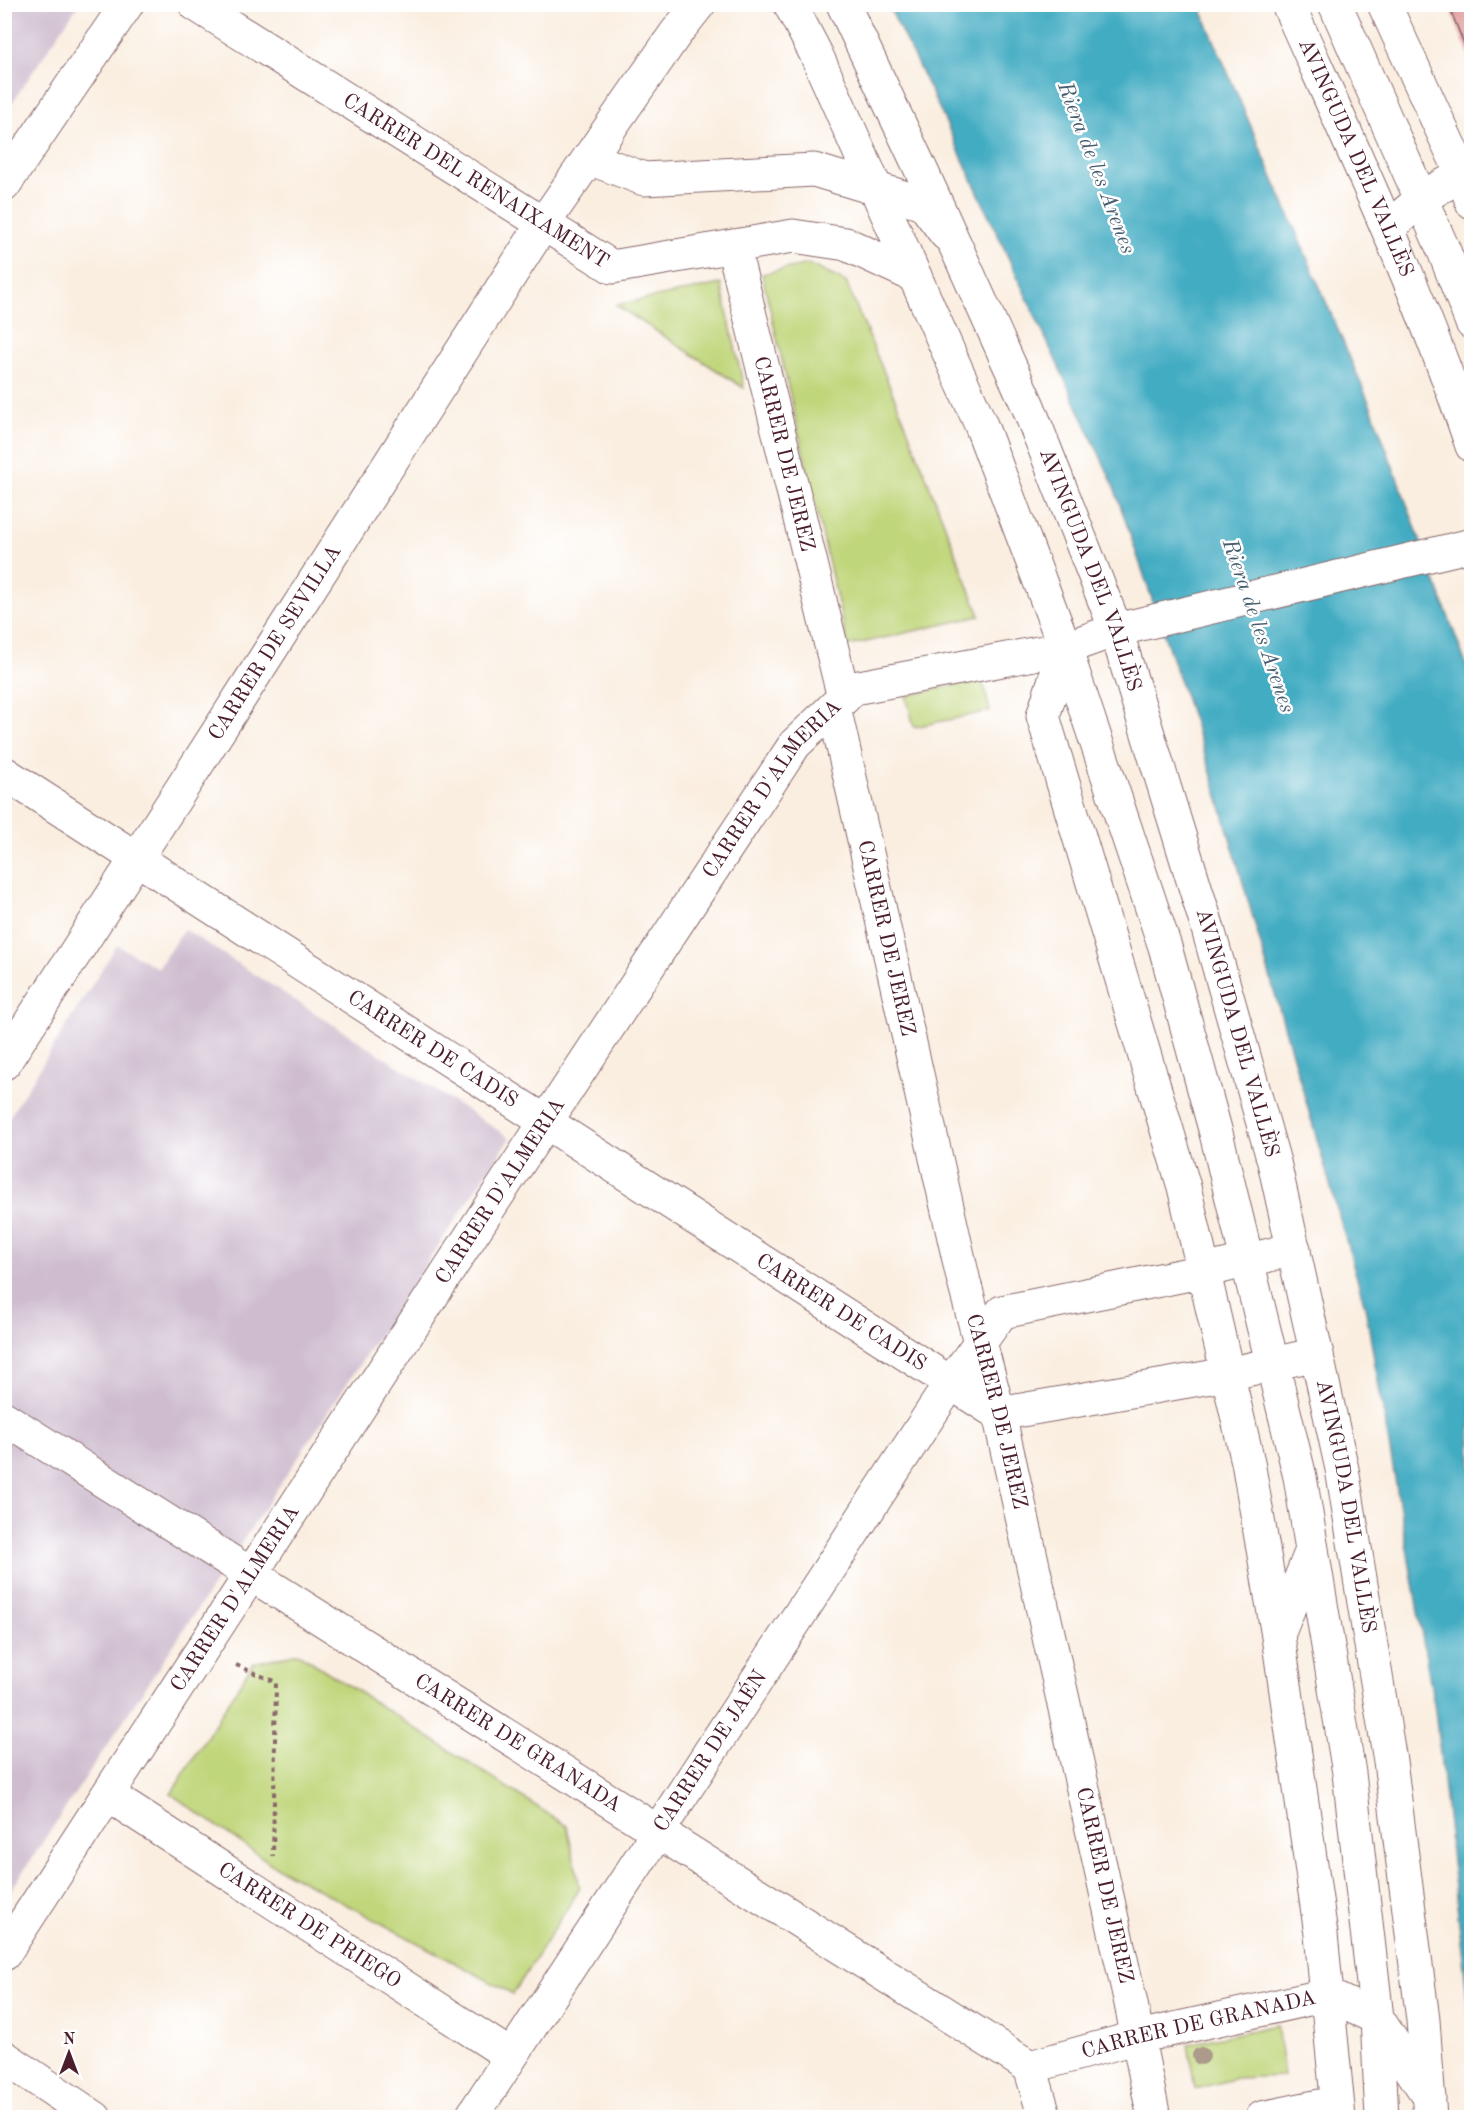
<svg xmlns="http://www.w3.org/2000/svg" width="1476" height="2122" font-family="'Old Standard TT',serif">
  <rect width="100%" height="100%" fill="#fff"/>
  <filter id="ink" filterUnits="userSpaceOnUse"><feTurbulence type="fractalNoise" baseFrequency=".0167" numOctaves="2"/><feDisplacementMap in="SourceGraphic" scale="12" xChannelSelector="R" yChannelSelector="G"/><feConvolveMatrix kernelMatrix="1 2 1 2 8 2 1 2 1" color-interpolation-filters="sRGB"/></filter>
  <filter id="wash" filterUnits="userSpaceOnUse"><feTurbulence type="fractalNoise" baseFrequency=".008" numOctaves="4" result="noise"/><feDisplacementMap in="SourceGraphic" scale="24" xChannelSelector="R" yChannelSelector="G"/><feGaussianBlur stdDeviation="1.35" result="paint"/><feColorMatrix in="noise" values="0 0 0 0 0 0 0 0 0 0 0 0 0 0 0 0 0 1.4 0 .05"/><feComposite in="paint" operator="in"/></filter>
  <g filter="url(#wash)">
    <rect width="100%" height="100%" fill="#faeee0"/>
    <g fill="#cfbdcf">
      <polygon points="5,4 78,5 5,113 4,5"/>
      <polygon points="184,929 510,1138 5,1899 5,1124 117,945 158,968"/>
    </g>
    <g fill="#c0d67a" stroke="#857a52" stroke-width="1.5">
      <polygon points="808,264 846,282 906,425 980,616 848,646 762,274"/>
      <polygon points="721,284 744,388 616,305"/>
      <polygon points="982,679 990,711 914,727 906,696"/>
      <polygon points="298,1653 567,1826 580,1888 513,1994 273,1865 171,1794 253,1663"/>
      <polygon points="1277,2025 1284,2076 1237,2078 1195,2089 1188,2044"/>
    </g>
    <polygon fill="#43acc2" stroke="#466676" stroke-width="1.5" points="888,5 1199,5 1371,407 1471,678 1471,2029 1435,1710 1365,1306 1213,779 1113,484 940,110"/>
    <g id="blocks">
      <polygon fill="#db928f" points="1448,4 1472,4 1472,61 1471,61"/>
    </g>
  </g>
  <g filter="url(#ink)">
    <use href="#blocks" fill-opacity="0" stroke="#88676a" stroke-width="1.5"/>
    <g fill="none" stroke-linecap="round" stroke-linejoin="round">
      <defs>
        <g id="minor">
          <path id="s1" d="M 195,4 L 612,267 L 793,236 L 846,244 L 915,276"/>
          <polyline points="1384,4 1463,176 1472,202"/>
          <polyline points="589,158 644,179 814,170 923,203 946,234"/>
          <polyline points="4,185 127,4"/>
          <path d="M 1389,228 C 1413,205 1439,182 1472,174"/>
          <path id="s2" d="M 733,246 L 844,698"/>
          <polyline points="1065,648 1043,716 1184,1187 1248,1462 1278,1636 1321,1934 1339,2118"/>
          <path id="s3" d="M 834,707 L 964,1282 L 999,1414 L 1130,1999 L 1154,2118"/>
          <path id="s4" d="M 4,773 L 999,1414 L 1228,1374 L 1317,1354"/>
          <path id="s5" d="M 4,1063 L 191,774 L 543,224 L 676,33 L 699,4"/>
          <path id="s6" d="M 4,1418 L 1030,2067 L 1138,2037 L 1327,1995 L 1377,2018 L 1429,2097"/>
          <polyline points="1278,1635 1312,1550"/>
          <path id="s7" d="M 108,1795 L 511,2056"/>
          <path id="s8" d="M 4,1954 L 491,1205 L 795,744 L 854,688 L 1065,648 L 1116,630 L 1472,545"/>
          <polyline points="4,2057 95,2118"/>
          <polyline points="1030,2067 1045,2118"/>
          <path id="s9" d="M 471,2118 L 950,1384 L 1002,1312 L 1204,1271 L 1294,1249"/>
          <polyline points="1262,2118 1320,2106 1329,2118"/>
        </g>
        <g id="secondary">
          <polyline points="790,4 816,54 981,425 1065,648 1165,947 1216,1133 1300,1477 1349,1773 1377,2018 1382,2118"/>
          <path id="s10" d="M 843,4 L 923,174 L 1028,406 L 1116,630 L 1208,929 L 1274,1162 L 1342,1469 L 1390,1761 L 1423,2020 L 1430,2118"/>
          <path id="s11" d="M 1288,4 C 1353,150 1421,295 1472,446"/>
          <polyline points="1335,4 1444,251 1472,323"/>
        </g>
      </defs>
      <use href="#minor" stroke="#88676a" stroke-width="35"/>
      <use href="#secondary" stroke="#88676a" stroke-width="35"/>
      <polyline stroke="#88676a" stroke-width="4" stroke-dasharray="4.5 4.5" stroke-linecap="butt" points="236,1665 276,1682 273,1856"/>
      <use href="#minor" stroke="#fff" stroke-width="33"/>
      <use href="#secondary" stroke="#fff" stroke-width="33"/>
    </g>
    <circle fill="#ac9a8a" cx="1201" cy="2056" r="9"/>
  </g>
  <g text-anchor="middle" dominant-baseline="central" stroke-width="5" stroke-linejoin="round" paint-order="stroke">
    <g font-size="21" fill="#4a1f2b" stroke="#fff">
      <text stroke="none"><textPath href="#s11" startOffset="168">AVINGUDA DEL VALLÈS</textPath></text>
      <text stroke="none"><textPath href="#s1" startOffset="332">CARRER DEL RENAIXAMENT</textPath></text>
      <text stroke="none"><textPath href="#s2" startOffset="214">CARRER DE JEREZ</textPath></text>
      <text stroke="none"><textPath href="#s10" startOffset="618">AVINGUDA DEL VALLÈS</textPath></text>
      <text stroke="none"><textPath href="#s5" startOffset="500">CARRER DE SEVILLA</textPath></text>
      <text stroke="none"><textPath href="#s8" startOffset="1396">CARRER D'ALMERIA</textPath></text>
      <text stroke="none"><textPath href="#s3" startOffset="237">CARRER DE JEREZ</textPath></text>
      <text stroke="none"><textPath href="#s10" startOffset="1104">AVINGUDA DEL VALLÈS</textPath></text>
      <text stroke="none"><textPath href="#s4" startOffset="510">CARRER DE CADIS</textPath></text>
      <text stroke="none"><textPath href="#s8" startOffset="910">CARRER D'ALMERIA</textPath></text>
      <text stroke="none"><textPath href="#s4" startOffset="996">CARRER DE CADIS</textPath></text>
      <text stroke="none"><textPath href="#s3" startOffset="723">CARRER DE JEREZ</textPath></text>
      <text stroke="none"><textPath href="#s10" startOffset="1590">AVINGUDA DEL VALLÈS</textPath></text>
      <text stroke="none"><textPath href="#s8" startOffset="424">CARRER D'ALMERIA</textPath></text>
      <text stroke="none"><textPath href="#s6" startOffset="608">CARRER DE GRANADA</textPath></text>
      <text stroke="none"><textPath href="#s9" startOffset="438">CARRER DE JAÉN</textPath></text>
      <text stroke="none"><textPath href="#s3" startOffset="1209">CARRER DE JEREZ</textPath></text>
      <text stroke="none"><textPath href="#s7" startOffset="240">CARRER DE PRIEGO</textPath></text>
      <text stroke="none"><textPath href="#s6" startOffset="1388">CARRER DE GRANADA</textPath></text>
    </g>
    <g font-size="22" font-style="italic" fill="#475e6f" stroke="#fff">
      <text transform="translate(1096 168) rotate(69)">Riera de les Arenes</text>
      <text transform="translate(1258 626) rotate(71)">Riera de les Arenes</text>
    </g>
  </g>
  <rect width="1476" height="2122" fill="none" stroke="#fff" stroke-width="24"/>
  <g transform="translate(69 2053)" stroke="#ffffff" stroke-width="4.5" paint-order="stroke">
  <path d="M0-4.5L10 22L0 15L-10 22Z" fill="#4a1f2b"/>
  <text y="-9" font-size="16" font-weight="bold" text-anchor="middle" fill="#4a1f2b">N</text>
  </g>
</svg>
